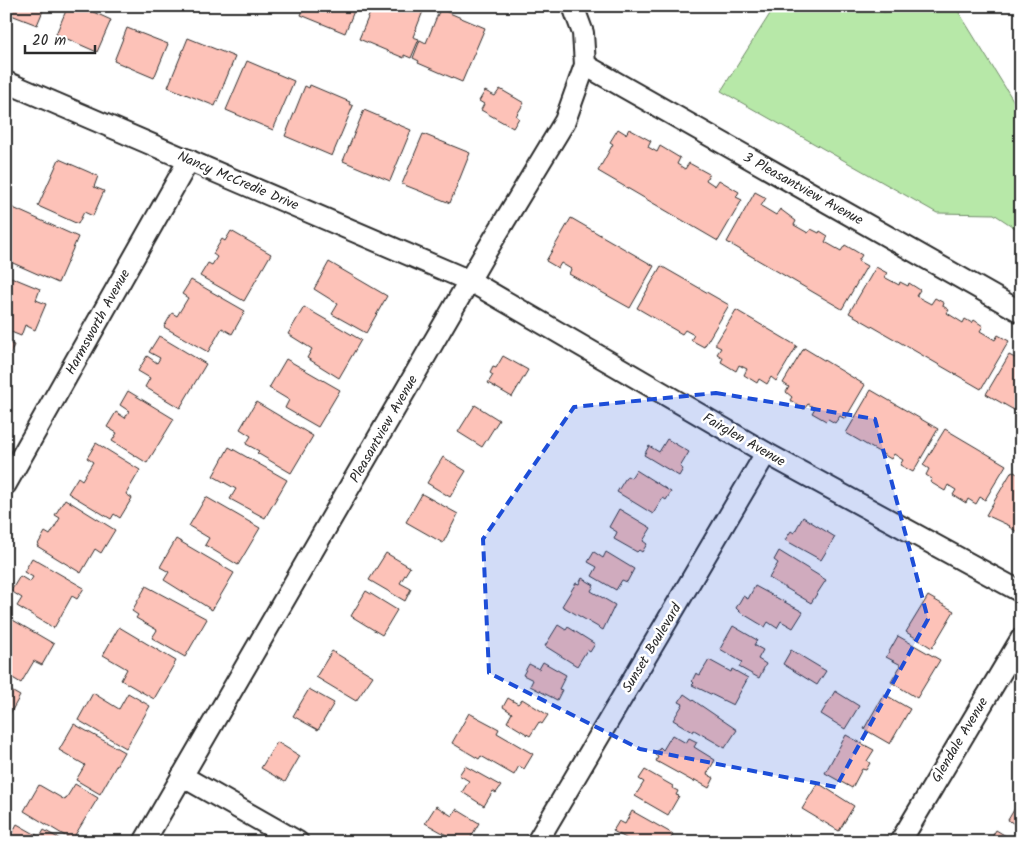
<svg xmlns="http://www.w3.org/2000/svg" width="1027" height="848" font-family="Kalam,sans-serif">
  <rect width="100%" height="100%" fill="#fff"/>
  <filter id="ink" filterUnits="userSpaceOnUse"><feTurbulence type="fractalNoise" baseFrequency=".02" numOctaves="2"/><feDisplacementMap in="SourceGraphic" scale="10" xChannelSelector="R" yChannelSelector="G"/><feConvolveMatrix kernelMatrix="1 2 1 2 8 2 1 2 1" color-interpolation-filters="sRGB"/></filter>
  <g filter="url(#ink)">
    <polygon fill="#b7e8a8" stroke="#718a6a" points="775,6 792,6 799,9 803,6 877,6 883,12 955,6 1021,113 1021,232 994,214 937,213 721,91"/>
    <g fill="#fdc2b8" stroke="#2b2b2b">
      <polygon points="6,6 45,6 37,25 6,13"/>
      <polygon points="68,6 80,6 111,20 97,52 56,34"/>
      <polygon points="305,6 356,6 345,33 301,15"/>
      <polygon points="373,6 425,6 413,37 419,39 411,58 404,55 404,58 359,39"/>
      <polygon points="440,9 485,28 462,82 418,63 419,61 413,58 420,40 426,43"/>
      <polygon points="127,28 168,44 154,78 114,61"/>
      <polygon points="188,38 235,57 215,106 168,87"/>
      <polygon points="247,61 294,81 273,130 226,110"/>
      <polygon points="310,85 350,102 349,104 353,106 332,156 285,136 305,86 309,88"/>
      <polygon points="500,89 524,103 516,116 519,118 513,128 481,110 484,104 479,101 485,91 495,96"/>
      <polygon points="364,110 411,130 390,181 343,161"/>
      <polygon points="618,129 626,134 629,129 651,141 648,147 657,152 660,146 680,158 677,164 685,169 689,163 709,174 706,180 715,186 719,180 739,192 736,197 742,200 718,241 598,171 613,144 610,142"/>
      <polygon points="423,134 470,153 450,203 402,184"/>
      <polygon points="59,159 98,176 94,187 104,191 93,216 84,212 78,224 38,206"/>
      <polygon points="755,192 766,198 761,206 776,215 780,209 796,221 794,225 808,233 811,229 819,233 820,231 828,236 825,242 841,251 845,245 862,255 858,261 867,266 842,309 727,242"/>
      <polygon points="11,207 78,237 58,283 6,260 6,217"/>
      <polygon points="571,218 654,266 630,308 569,274 571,269 561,263 558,268 546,261"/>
      <polygon points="231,231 271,254 244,301 200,276 208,263 212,265 217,257 213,254 222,239 225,241"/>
      <polygon points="329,262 387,296 366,333 332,314 338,304 314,289"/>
      <polygon points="661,266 729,305 704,347 691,340 694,335 685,330 682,334 637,308"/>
      <polygon points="876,267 887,273 884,277 899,285 900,282 908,286 909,283 920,290 916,296 931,304 935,298 944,303 943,306 949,310 947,313 963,323 965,319 972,323 974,320 983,326 980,331 995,340 998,335 1009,341 981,389 849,313"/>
      <polygon points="6,275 40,289 36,300 46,304 35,330 25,325 21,336 6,330"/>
      <polygon points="191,280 245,311 232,334 222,328 208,352 164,327 172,313 177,316 188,298 182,294"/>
      <polygon points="304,307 361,340 339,378 307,358 312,349 288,334"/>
      <polygon points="736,310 797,346 776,381 771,377 767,384 759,379 757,383 744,375 747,369 739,365 736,371 721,362 723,358 717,354 721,348 715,345"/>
      <polygon points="159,336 206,364 180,408 145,387 150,378 138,371 147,356 157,363 160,358 149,352"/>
      <polygon points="6,342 14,345 6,363"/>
      <polygon points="804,348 865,385 845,419 840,416 835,423 828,419 826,421 812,413 815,408 808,404 804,409 790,400 792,397 786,392 789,387 783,383"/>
      <polygon points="1018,353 1021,355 1021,414 986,394 1009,355 1015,358"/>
      <polygon points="503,356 528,370 512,397 488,383 493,375 490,373 493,367 496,368"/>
      <polygon points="286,359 340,390 318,427 285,408 289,400 269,388"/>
      <polygon points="871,390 938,429 913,472 900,465 903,460 894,454 891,459 846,433"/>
      <polygon points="128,391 174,419 147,463 112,441 117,433 107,427 116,412 125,418 129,411 120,405"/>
      <polygon points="256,402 313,436 291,473 257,453 259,451 246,444 251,436 240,429"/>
      <polygon points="475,405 499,420 482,447 458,432"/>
      <polygon points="945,429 1006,465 985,500 980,497 976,504 968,499 966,503 953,495 956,490 948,485 945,491 930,482 932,479 926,475 929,469 923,465"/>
      <polygon points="667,439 689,452 680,467 683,469 679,476 644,455 649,446 659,452"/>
      <polygon points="96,443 140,470 126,494 132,498 120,518 114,514 111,519 68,493 78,477 82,480 93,462 87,458"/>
      <polygon points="229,447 287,480 265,518 230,499 236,489 213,476"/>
      <polygon points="443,457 466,471 450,497 427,483"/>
      <polygon points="636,470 671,492 666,500 663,498 653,514 617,492 627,476 631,478"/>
      <polygon points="1012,471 1021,476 1021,534 1009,527 1010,526 986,515"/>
      <polygon points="422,494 458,514 443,543 406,522"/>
      <polygon points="206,497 260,528 238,565 205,545 209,538 189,526"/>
      <polygon points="65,499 115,530 101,553 95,549 81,573 37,546 45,532 50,535 60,518 55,515"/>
      <polygon points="619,509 651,528 643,541 647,544 642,552 639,550 637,552 614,539 617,532 609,527"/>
      <polygon points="803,517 835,537 821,560 785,540 791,531 794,533"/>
      <polygon points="176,539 234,573 212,610 164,580 169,572 160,567"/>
      <polygon points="779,551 826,580 811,603 769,578 778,563 774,560"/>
      <polygon points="594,552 603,558 606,552 634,569 627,582 622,580 616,590 592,576 597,567 588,562"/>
      <polygon points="386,553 410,567 400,583 411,589 405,601 369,580"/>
      <polygon points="32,558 84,588 77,599 72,596 54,628 17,606 22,598 11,591 20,576 30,582 33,577 24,572"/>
      <polygon points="582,578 594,585 591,591 615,605 603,630 562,606 576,583 579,584"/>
      <polygon points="146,586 207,619 185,657 152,638 157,630 136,618 138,615 132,611"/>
      <polygon points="755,586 803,612 793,628 781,621 777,628 768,622 765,627 740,612 736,608 743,596 748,599"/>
      <polygon points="366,591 397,610 382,635 351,616"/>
      <polygon points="928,596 954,611 932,648 906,632"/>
      <polygon points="6,616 54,644 42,665 34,661 21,683 6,674"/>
      <polygon points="558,625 566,630 568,627 595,644 590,652 587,650 577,666 545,646"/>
      <polygon points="733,626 757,640 754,645 763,650 758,659 766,664 759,678 739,667 742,662 720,649"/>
      <polygon points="119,627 176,661 154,699 121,680 127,669 103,655"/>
      <polygon points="898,636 940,660 917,698 891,682 901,665 886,657"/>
      <polygon points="791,650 826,671 817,685 783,664"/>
      <polygon points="332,651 373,676 356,701 316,677"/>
      <polygon points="709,660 731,672 732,669 748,678 733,705 692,685 694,683 692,681 696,673 700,675"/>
      <polygon points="543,662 566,675 559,689 562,690 557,700 530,686 533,680 523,675 529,664 539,669"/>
      <polygon points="6,688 20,696 6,721"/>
      <polygon points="309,689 334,703 318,730 293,716"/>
      <polygon points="835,691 859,706 845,729 821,714"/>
      <polygon points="93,693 119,709 128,693 150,706 126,748 78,720"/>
      <polygon points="684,694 737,730 725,748 694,730 693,732 673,720 683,704 679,702"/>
      <polygon points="884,694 910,709 890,744 864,729"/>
      <polygon points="508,698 518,704 522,699 548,715 542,724 539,722 530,736 507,722 512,713 503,707"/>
      <polygon points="469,713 499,729 497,733 533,754 524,769 519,766 514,775 481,756 479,759 452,743"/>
      <polygon points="74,724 124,752 100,794 76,780 85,765 59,750"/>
      <polygon points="672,735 686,743 689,738 697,742 694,747 715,760 707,774 714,778 709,788 695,780 694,782 656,761 658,757 655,755 660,747 663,750"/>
      <polygon points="846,735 874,750 867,761 870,763 866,770 862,769 852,788 825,773"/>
      <polygon points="277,742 300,756 285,782 261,768"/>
      <polygon points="465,766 501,786 496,793 493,791 484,806 462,792 469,781 459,775"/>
      <polygon points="645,770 673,786 672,788 678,791 676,795 679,796 668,815 635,796 644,782 639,779"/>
      <polygon points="818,783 854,806 839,831 802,809"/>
      <polygon points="75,784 98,798 72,840 24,811 39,785 65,800"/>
      <polygon points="1021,798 1021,828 1008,820"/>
      <polygon points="436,806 452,816 456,809 479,823 471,837 475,839 473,842 459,842 425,823"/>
      <polygon points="632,811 673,834 669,842 633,842 613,831 619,821 625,824"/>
      <polygon points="17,824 40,837 44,830 65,842 7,842"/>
      <polygon points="996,830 1016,842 989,842"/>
    </g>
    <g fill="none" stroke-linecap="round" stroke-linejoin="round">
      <defs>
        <g id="minor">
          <polyline points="585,65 1021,312"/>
          <polyline points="6,82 470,281 766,453 1021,592"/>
          <polyline points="6,484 189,160"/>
          <polyline points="182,776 298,842"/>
          <polyline points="144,842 484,255 565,121 585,65 583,33 573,6"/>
          <polyline points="537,842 766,453"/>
          <polyline points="900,842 1021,639"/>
        </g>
      </defs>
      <use href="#minor" stroke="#2b2b2b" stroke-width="24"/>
      <use href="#minor" stroke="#fff" stroke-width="20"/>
    </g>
  </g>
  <path fill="#1d4ed8" fill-opacity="0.2" stroke="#1d4ed8" stroke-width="4" stroke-dasharray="10 6" stroke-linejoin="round" d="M 716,393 L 875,419 L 928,619 L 836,787 L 640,749 L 489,673 L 483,539 L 574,407 Z"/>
  <g text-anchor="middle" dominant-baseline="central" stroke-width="5" stroke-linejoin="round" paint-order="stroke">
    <g font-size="14" fill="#2b2b2b" stroke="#fff">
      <text transform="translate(238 181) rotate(23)">Nancy McCredie Drive</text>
      <text transform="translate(803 189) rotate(29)">3 Pleasantview Avenue</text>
      <text transform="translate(98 322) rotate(-61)">Harmsworth Avenue</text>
      <text transform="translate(384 429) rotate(-60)">Pleasantview Avenue</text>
      <text transform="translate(744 440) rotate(30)">Fairglen Avenue</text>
      <text transform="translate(652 648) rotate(-59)">Sunset Boulevard</text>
      <text transform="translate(960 740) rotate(-59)">Glendale Avenue</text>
    </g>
  </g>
  <rect width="1027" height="848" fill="none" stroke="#fff" stroke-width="25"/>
  <rect x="12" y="12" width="1002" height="823" fill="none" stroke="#2b2b2b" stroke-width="2" filter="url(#ink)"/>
  <path d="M25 45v8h70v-8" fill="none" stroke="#2b2b2b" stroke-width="2.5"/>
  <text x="32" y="45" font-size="15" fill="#2b2b2b" stroke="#ffffff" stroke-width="4" paint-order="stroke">20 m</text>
</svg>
